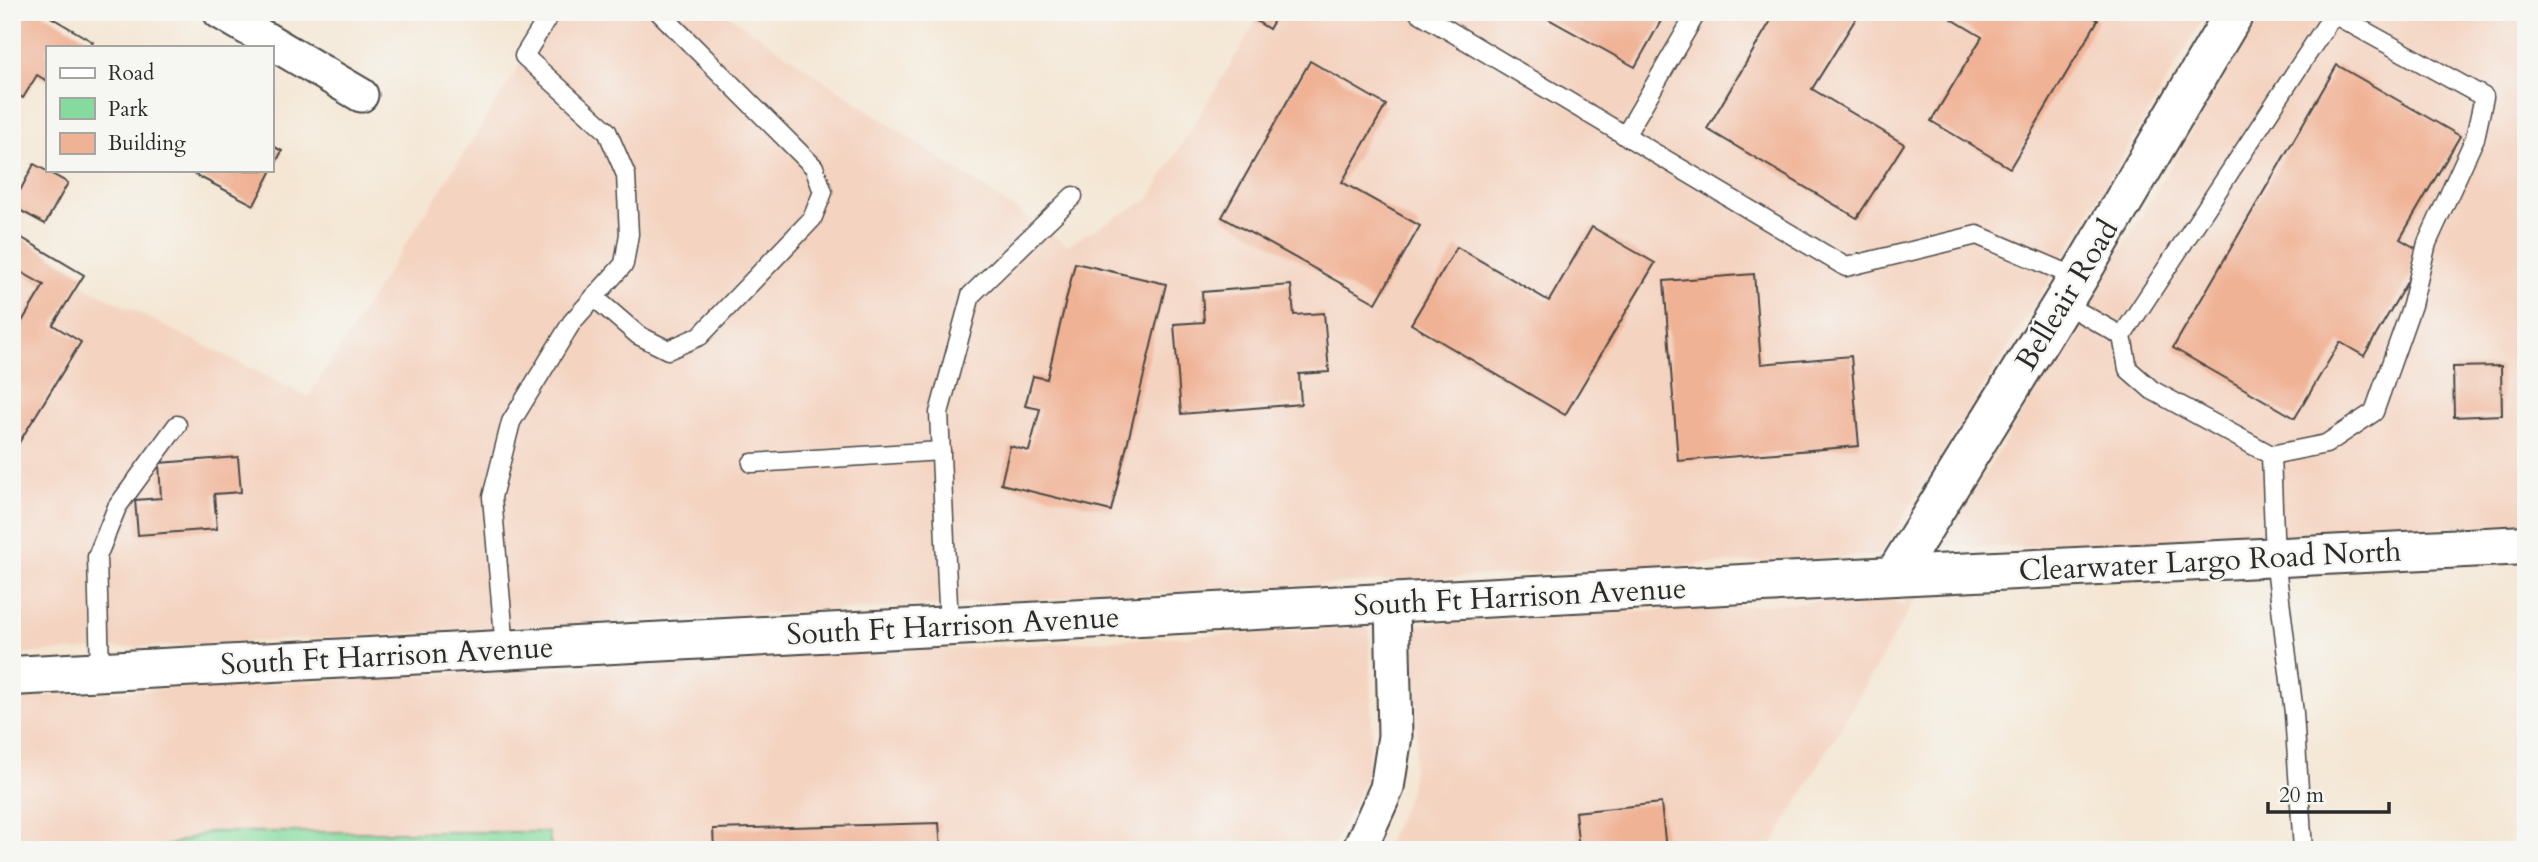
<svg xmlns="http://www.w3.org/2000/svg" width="2538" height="862" font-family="Cardo,serif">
  <rect width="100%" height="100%" fill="#f6f6f2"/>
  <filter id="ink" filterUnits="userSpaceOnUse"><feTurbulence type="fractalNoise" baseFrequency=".0143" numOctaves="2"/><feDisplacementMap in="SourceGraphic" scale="14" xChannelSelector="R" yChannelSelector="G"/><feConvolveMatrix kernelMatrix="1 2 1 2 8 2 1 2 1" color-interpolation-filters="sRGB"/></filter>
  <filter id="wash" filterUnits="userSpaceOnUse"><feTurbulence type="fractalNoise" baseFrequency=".00686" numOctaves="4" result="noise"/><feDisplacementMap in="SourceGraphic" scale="28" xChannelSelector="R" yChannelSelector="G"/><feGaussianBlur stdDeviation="1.57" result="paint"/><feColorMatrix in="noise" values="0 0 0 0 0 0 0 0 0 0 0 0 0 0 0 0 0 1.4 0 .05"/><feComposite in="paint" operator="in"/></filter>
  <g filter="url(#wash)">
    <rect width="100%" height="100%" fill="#f4e6d3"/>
    <g fill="#f4d3c0">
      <polygon points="554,12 724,12 1067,245 1149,199 1262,12 2207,12 2058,266 1880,555 12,654 12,250 308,397"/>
      <polygon points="2262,12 2526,12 2526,523 2069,547 1947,546 1943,552 1936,553 2098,290"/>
      <polygon points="1909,597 1917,597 1769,850 1384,850 1410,792 1417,738 1415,624 1891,598 1903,606"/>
      <polygon points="1369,627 1372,733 1365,780 1331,850 552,850 547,832 209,832 154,850 12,850 12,697"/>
    </g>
    <polygon fill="#85db9e" stroke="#588364" stroke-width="2" points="209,832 548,832 552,850 154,850"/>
    <g id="blocks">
      <g fill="#f0b295">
        <polygon points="12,12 42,12 93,42 90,47 47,47 47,81 37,75 23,98 12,92"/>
        <polygon points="1242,12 1279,12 1269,29"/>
        <polygon points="1536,12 1666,12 1635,67"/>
        <polygon points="1776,12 1860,12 1812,89 1904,144 1857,218 1707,129"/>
        <polygon points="1940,12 2086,12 2098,20 2010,168 1931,121 1982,37"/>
        <polygon points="1310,61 1386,105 1342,182 1420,226 1376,303 1222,217"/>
        <polygon points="2337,65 2460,136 2400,239 2424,253 2364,356 2340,342 2295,418 2173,348"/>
        <polygon points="271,145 282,151 254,205 186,170 271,170"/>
        <polygon points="34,164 68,183 45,224 12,206"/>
        <polygon points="1592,227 1655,263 1565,415 1411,324 1457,247 1549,301"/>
        <polygon points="12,232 84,275 53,325 81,342 12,454 12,338 44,285 12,267"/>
        <polygon points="1075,263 1166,284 1111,511 1001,484 1010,446 1029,451 1040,409 1025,406 1033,376 1047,379"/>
        <polygon points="1754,274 1761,364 1851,356 1859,446 1678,461 1664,281"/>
        <polygon points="1291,285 1294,315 1324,313 1329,372 1299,374 1301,404 1181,414 1174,324 1204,322 1202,292"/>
        <polygon points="2501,366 2502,415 2454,417 2453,367"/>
        <polygon points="238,457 241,492 214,494 217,529 138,535 135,500 161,498 159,463"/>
        <polygon points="1661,803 1666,850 1579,850 1575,812"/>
        <polygon points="939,823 941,850 714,850 713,829"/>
      </g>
    </g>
  </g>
  <g filter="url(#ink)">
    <use href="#blocks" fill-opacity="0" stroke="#494744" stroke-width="2"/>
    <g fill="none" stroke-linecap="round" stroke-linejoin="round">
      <defs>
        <g id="lane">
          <polyline points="1418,12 1846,267 1977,235 2078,278"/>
          <polyline points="1625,136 1697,12"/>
          <polyline points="594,297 638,335 668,350 700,336 812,219 823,192 814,167 659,12"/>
          <polyline points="2063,303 2122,336"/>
          <polyline points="2271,455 2326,444 2374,412 2412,305 2427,243 2475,138 2484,97 2330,12"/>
          <polyline points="752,463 941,451"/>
          <polyline points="949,626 939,413 971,295 1073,196"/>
          <polyline points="505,649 492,497 511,422 572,322 624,264 629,234 626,175 607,131 524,56 551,12"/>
          <polyline points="100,671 97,557 117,507 177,425"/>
          <polyline points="2303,850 2294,713 2275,559 2271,455 2152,390 2128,369 2122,336 2333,15"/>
        </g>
        <g id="street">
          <polyline points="220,12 361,95"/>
          <polyline points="1359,850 1387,788 1395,736 1392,604"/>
        </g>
        <g id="secondary">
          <polyline points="1894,576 2078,278 2235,12"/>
          <polyline points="12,676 1894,576 2526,545"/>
        </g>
      </defs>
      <use href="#lane" stroke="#494744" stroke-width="21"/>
      <use href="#street" stroke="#494744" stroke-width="37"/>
      <use href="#secondary" stroke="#494744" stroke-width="42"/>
      <use href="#lane" stroke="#fff" stroke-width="18"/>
      <use href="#street" stroke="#fff" stroke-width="33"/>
      <use href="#secondary" stroke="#fff" stroke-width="38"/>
    </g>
  </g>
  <g text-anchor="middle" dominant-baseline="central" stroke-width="5" stroke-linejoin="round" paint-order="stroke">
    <g font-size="30" fill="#2b2b2b" stroke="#f6f6f2">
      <text transform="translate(2067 295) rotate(-59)">Belleair Road</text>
      <text transform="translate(2210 561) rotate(-3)">Clearwater Largo Road North</text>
      <text transform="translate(1520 597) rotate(-3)">South Ft Harrison Avenue</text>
      <text transform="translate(953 626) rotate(-3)">South Ft Harrison Avenue</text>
      <text transform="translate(387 656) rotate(-3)">South Ft Harrison Avenue</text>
    </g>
  </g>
  <rect width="2538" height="862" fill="none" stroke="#f6f6f2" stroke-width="42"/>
  <rect x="46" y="46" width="228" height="126" fill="#f6f6f2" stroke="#a5a5a2" stroke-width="2"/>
  <rect x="60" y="68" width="35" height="10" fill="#ffffff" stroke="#a5a5a2" stroke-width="2"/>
  <text x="108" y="80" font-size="21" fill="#2b2b2b">Road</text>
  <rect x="60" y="98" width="35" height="21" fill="#85db9e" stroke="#a5a5a2" stroke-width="2"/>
  <text x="108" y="116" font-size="21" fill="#2b2b2b">Park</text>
  <rect x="60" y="133" width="35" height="21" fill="#f0b295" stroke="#a5a5a2" stroke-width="2"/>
  <text x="108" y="150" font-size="21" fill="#2b2b2b">Building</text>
  <path d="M2268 802v10h121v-10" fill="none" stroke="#2b2b2b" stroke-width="3.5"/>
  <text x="2279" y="802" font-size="21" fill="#2b2b2b" stroke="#f6f6f2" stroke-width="5" paint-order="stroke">20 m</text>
</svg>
